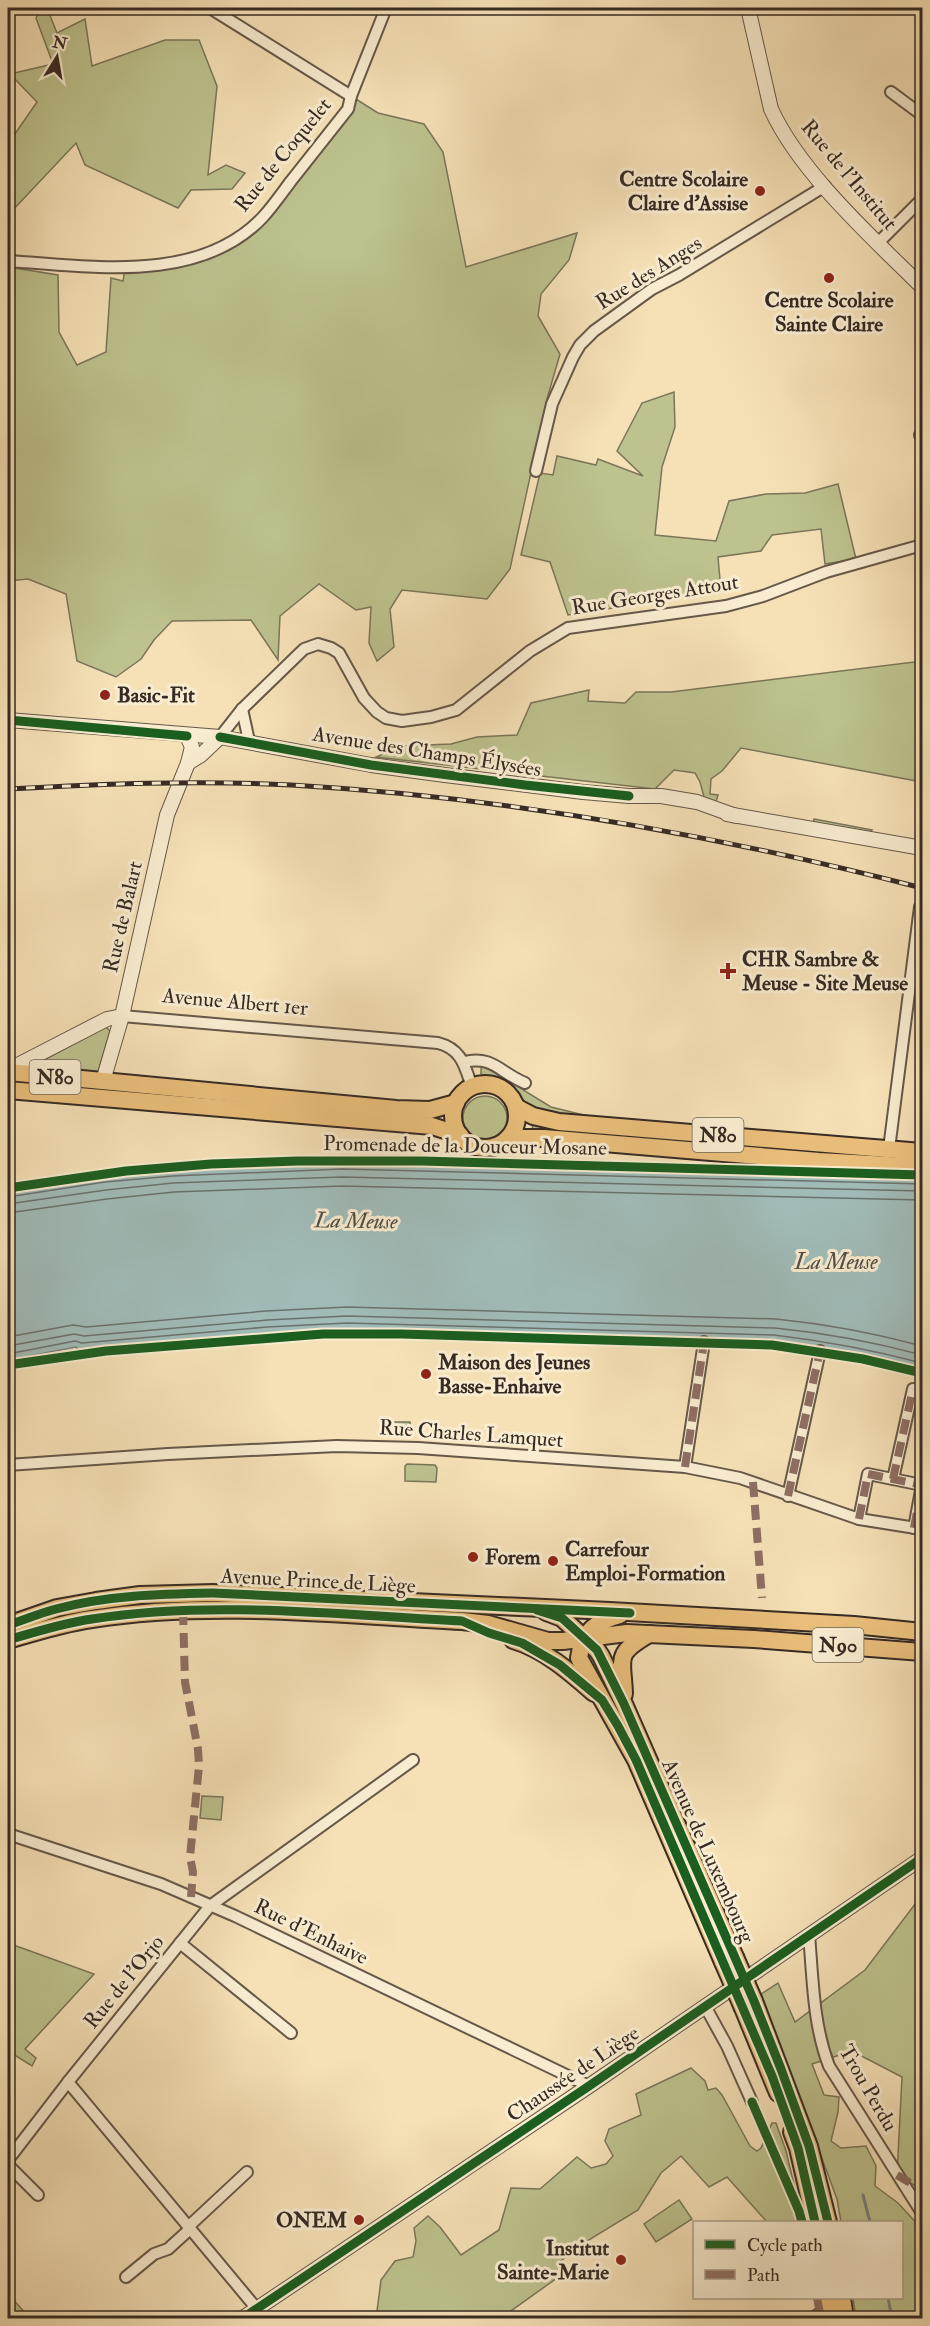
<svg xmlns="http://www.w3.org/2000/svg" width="930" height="2326" font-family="'IM FELL Double Pica',serif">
  <rect width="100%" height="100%" fill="#f6e1b7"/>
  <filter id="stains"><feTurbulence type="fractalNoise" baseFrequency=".00333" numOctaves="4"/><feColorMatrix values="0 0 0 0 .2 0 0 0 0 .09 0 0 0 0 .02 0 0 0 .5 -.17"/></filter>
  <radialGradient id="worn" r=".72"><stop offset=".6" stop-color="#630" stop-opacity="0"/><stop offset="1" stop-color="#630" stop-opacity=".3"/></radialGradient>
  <g fill="#bdc28e" stroke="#7a7659" stroke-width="1.5">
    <polygon points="41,8 47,8 57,33 85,19 92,66 165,40 199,40 217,86 208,175 226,165 245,173 232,189 191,190 178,208 85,165 76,143 11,212 8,212 8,144 37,102 10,74 53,64 36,18"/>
    <polygon points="351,96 378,113 424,124 443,152 466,267 577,233 569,260 541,294 538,316 560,354 547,399 510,569 487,599 402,590 390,609 394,647 377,661 369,643 371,607 356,610 319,584 280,616 278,660 251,620 172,621 154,640 141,659 116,677 77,661 66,594 28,579 8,581 8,267 58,275 59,332 77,365 106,352 111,278 123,281 125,268 220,247 263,217 348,109"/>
    <polygon points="674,392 675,427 662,467 655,535 716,541 729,501 766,494 805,493 838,484 856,559 825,564 821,529 772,535 761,551 718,557 721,591 568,615 550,562 521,555 540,473 553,475 557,456 596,465 598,459 643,476 617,451 642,403"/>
    <polygon points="922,661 922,782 741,748 722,771 711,779 710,794 718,795 716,802 704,797 700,782 695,773 674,770 655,789 376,757 401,746 451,744 477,737 517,735 531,703 589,690 588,701 625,703 636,692 671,692"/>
    <polygon points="814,819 872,830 869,833 813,823"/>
    <polygon points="106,1027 110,1031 97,1075 41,1069 40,1062"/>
    <polygon points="484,1066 551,1107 604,1120 541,1113 522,1101 509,1085 484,1076 481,1074 481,1068"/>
    <circle cx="485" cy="1118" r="22"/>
    <polygon points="533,1122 714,1140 713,1147 532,1132"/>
    <polygon points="392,1422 410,1422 411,1435 393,1435"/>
    <polygon points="407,1464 435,1465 437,1468 436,1482 405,1481 405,1466"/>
    <polygon points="202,1796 223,1797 221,1820 200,1818"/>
    <polygon points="922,1895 922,2190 897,2175 902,2077 852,2051 812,2064 824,2095 839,2097 838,2112 831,2141 841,2148 866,2146 876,2166 875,2186 898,2203 922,2229 922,2318 856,2318 853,2298 902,2298 902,2222 841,2222 837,2199 761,1994 778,1983 795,2022 865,1970"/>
    <polygon points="8,1943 94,1974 25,2049 36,2058 32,2066 8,2051"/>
    <polygon points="691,2068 705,2081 708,2090 716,2088 722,2095 750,2146 757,2151 761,2148 772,2123 776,2123 786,2151 803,2222 767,2222 727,2177 709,2187 681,2156 661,2173 638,2210 574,2249 560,2262 564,2273 501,2318 372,2318 377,2311 381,2280 395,2261 413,2257 416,2241 414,2228 428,2216 440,2227 461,2255 499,2230 511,2188 540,2189 577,2157 591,2168 606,2164 613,2156 605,2141 609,2129 641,2115 636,2094"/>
    <polygon points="679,2200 692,2219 656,2242 644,2224"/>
    <polygon points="8,2294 30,2318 8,2318"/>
  </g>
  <path fill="#a0bbb8" stroke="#76817d" stroke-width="1.5" d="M 342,1163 L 922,1178 L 922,1369 C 873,1356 824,1347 774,1341 L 347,1329 L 268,1333 L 78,1350 L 76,1347 L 8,1360 L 8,1191 C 119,1172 229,1166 342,1163 Z"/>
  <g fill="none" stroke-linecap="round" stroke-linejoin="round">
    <g stroke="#6b726e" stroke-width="1.5">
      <polyline points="8,1197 105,1182 173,1176 342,1169 922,1184"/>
      <polyline points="8,1204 106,1190 173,1183 342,1177 922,1191"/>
      <polyline points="8,1213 107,1199 174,1192 342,1186 922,1200"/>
      <path d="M 8,1337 L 73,1325 L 86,1327 L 266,1311 L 347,1307 L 776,1319 C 826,1324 874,1333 922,1346"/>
      <path d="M 8,1346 L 74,1334 L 84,1336 L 267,1320 L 347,1316 L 775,1328 C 825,1333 874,1342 922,1355"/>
      <path d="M 8,1354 L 75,1341 L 82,1343 L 267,1327 L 347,1323 L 774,1335 C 825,1341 873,1350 922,1363"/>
    </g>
    <g stroke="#76817d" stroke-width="3">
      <polyline points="863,2195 870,2222"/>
      <polyline points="888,2298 892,2318"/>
    </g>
    <defs>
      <g id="minor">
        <polyline points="210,8 351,96"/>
        <polyline points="891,92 922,115"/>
        <polyline points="878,243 922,199"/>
        <path d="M 8,261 C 90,266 199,285 263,217 C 273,206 282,193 291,181 C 310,157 329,133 348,109 L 351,96 L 386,8"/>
        <polyline points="920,435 922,434"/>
        <polyline points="536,471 552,404 573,357 580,345 594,331 652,289 679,275 825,186"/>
        <polyline points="242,709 249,741"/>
        <polyline points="220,737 242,709 304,649 318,644 331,648 339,653 364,698 377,712 386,718 402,721 431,717 456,710 530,651 568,628 726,606 763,596 826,572 922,545"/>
        <path d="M 122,1016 L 438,1043 C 462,1049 465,1067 472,1087"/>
        <path d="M 464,1062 C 493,1055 500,1073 525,1083"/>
        <polyline points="889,1149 920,907"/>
        <polyline points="8,1465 168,1454 337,1446 418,1448 685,1467 740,1478 859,1519 922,1529"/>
        <polyline points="685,1467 704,1342"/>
        <polyline points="893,1479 913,1389"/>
        <polyline points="788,1496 820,1351"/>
        <polyline points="859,1519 868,1474 922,1485"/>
        <polyline points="914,1528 922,1485"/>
        <polyline points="8,1834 161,1884 235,1916 589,2086"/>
        <path d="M 809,1935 C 813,1980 813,2024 829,2066 L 922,2213"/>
        <polyline points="180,1943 291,2033"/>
        <polyline points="705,2006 727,2046 752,2102"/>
        <polyline points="8,2160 68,2082"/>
        <polyline points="8,2165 38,2195"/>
        <polyline points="188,2227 247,2172"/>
        <polyline points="126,2277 154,2254 168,2249 190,2229"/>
        <polyline points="257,2309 68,2082 210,1906 413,1760"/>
        <polyline points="813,2318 820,2313 834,2309"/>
      </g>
      <g id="tertiary">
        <path d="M 748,8 L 771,109 C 800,173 873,238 922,287"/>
        <polyline points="8,720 220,737 371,765 445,775 583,792 629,796 661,796 697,802 736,816"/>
        <polyline points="188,763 201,755 220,737"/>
        <polyline points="727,814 922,848"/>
        <polyline points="8,1070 107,1019 122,1016"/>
        <polyline points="103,1081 122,1016 167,815 188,763 192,747 187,736"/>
        <polyline points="243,2318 589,2086 922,1858"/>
      </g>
      <g id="primary">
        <polyline points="8,1072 396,1109 430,1110 456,1103"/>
        <circle cx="485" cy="1116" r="32"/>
        <polyline points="8,1090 432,1126 460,1135"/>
        <polyline points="516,1107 533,1116 559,1122 922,1152"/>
        <polyline points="508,1138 544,1138 819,1161 922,1167"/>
        <polyline points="546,1612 562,1618 597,1650 601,1656 624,1704 735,1957"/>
        <path d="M 620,1615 C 596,1621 582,1632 579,1658 L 636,1760 L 723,1962"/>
        <polyline points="8,1625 57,1608 96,1601 140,1595 213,1593 610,1611 854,1625 922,1632"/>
        <path d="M 8,1640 C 35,1632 63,1623 92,1619 C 213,1600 340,1615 462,1621 L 488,1624 L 548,1641 L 563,1641 L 627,1633 L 754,1639 L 922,1652"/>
        <path d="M 513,1640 C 544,1649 570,1672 594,1693"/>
        <path d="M 624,1694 C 623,1658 613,1655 649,1634"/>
        <polyline points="754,2001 809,2146 828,2222"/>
        <polyline points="743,2008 778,2093"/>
        <polyline points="792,2132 798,2148 815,2222"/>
        <polyline points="827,2298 830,2318"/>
        <polyline points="842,2298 845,2318"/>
      </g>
    </defs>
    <use href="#minor" stroke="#665849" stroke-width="14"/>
    <use href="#tertiary" stroke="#665849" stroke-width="16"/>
    <use href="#primary" stroke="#362a24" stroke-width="20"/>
    <use href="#minor" stroke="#f9ecd0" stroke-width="10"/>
    <use href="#tertiary" stroke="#f9ecd0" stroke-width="14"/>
    <use href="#primary" stroke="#ebc07c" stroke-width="16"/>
    <defs>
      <path id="rail" d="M 8,789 C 102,784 196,780 291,785 C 504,797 716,835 922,888"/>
    </defs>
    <use href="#rail" stroke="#362a24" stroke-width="5"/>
    <use href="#rail" stroke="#f9ecd0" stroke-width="3" stroke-dasharray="9" stroke-linecap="butt"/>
    <defs>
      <g id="primary-bridge">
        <polyline points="735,1957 754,2001"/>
        <polyline points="723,1962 743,2008"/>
      </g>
    </defs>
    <use href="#primary-bridge" stroke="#362a24" stroke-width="20" stroke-linecap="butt"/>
    <use href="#primary-bridge" stroke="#ebc07c" stroke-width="16"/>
    <g stroke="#8d6e63" stroke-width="8" stroke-dasharray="15 8" stroke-linecap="butt">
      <polyline points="685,1467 704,1342"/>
      <polyline points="893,1479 913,1389"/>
      <polyline points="753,1482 762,1598"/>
      <polyline points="788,1496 820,1351"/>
      <polyline points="859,1519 868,1474 922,1485"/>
      <polyline points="914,1528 922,1485"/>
      <polyline points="183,1610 185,1682 198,1749 199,1766 190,1857 193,1872 191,1897"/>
      <polyline points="897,2175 922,2190"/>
      <polyline points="817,2298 820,2313"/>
    </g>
    <defs>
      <g id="cycleway">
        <polyline points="8,720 187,736"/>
        <polyline points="220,737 371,765 525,785 629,796"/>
        <polyline points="8,1188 126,1171 211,1164 298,1161 422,1161 922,1175"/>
        <polyline points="8,1365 106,1351 323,1334 402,1334 772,1345 863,1359 922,1373"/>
        <polyline points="537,1610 562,1618 597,1650 624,1704 754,2001 781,2069 809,2146 828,2222"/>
        <path d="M 8,1625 C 24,1620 40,1613 56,1609 C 107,1595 161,1594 213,1593 L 630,1613"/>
        <path d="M 8,1640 C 35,1632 63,1623 92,1619 C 213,1600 340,1615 462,1621 L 489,1633 L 522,1643 L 560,1665 L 602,1700 L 618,1726 L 636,1760 L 772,2076 L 798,2148 L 815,2222"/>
        <polyline points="752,2102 799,2211 802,2222"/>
        <polyline points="243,2318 589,2086 922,1858"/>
      </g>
    </defs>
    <use href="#cycleway" stroke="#f9ecd0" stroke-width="13"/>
    <use href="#cycleway" stroke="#1b5e20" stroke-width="9"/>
  </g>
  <g fill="#8f2418" stroke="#f9ecd0" stroke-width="2">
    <circle cx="760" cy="191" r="6"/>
    <circle cx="829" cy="278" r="6"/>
    <circle cx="105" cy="695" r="6"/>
    <path d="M725 962h6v6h6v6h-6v6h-6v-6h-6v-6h6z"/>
    <circle cx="426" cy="1374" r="6"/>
    <circle cx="473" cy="1557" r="6"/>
    <circle cx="553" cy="1561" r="6"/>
    <circle cx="359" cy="2220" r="6"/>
    <circle cx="621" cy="2260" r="6"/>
  </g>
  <g text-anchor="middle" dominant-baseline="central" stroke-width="6" stroke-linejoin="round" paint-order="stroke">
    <g fill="#f9ecd0" stroke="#706458" stroke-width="1.5">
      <rect x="29.5" y="1060" width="51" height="34" rx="4.5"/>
      <rect x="692.5" y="1118" width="51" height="34" rx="4.5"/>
      <rect x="812.5" y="1628" width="51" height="34" rx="4.5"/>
    </g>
    <g font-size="20" font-weight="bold" fill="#362a24">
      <text x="55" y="1077">N80</text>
      <text x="718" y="1135">N80</text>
      <text x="838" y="1645">N90</text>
    </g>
    <g font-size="21" fill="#362a24" stroke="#f9ecd0">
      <text transform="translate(283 155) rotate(-51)">Rue de Coquelet</text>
      <text transform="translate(849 175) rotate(50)">Rue de l'Institut</text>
      <text transform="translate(649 273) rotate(-32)">Rue des Anges</text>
      <text transform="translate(655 595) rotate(-9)">Rue Georges Attout</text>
      <text transform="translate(427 752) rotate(9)">Avenue des Champs Élysées</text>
      <text transform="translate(123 917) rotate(-77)">Rue de Balart</text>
      <text transform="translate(235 1002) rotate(5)">Avenue Albert 1er</text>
      <text transform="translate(465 1146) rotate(1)">Promenade de la Douceur Mosane</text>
      <text transform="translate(471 1434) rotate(4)">Rue Charles Lamquet</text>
      <text transform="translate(318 1581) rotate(3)">Avenue Prince de Liège</text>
      <text transform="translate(708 1851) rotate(66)">Avenue de Luxembourg</text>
      <text transform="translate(311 1932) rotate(26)">Rue d'Enhaive</text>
      <text transform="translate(124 1982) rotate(-51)">Rue de l'Orjo</text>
      <text transform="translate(573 2074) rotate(-34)">Chaussée de Liège</text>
      <text transform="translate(868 2088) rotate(60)">Trou Perdu</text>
    </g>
    <g font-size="21" font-weight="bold" fill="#362a24" stroke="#f9ecd0" text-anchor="start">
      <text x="748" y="179" text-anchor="end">Centre Scolaire<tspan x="748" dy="24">Claire d'Assise</tspan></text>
      <text x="829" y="300" text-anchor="middle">Centre Scolaire<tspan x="829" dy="24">Sainte Claire</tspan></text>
      <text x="117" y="695">Basic-Fit</text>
      <text x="742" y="959">CHR Sambre &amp;<tspan x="742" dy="24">Meuse - Site Meuse</tspan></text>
      <text x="438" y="1362">Maison des Jeunes<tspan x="438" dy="24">Basse-Enhaive</tspan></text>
      <text x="565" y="1549">Carrefour<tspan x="565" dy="24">Emploi-Formation</tspan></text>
      <text x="485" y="1557">Forem</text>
      <text x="347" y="2220" text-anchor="end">ONEM</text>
      <text x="609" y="2248" text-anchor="end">Institut<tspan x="609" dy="24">Sainte-Marie</tspan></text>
    </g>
    <g font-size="22" font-style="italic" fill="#504e49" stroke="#f9ecd0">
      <text transform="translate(356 1221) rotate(1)">La Meuse</text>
      <text x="836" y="1262">La Meuse</text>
    </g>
  </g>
  <rect width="930" height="2326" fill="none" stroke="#f6e1b7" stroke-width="30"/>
  <rect x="9" y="9" width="912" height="2308" fill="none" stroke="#362a24" stroke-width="3"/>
  <rect x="15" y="15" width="900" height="2296" fill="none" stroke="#362a24" stroke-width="1.5"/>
  <rect x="693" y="2221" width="210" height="78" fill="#f9ecd0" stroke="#ab9e8b" stroke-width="1.5"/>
  <rect x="705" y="2240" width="30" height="9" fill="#1b5e20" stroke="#ab9e8b" stroke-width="1.5"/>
  <text x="747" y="2251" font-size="18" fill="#362a24">Cycle path</text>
  <rect x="705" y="2270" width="30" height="9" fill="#8d6e63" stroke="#ab9e8b" stroke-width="1.5"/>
  <text x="747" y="2281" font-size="18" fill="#362a24">Path</text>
  <g transform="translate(57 57) rotate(11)" stroke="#f9ecd0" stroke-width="4.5" paint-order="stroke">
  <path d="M0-4.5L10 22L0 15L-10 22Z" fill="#362a24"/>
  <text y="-9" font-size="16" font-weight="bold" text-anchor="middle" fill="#362a24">N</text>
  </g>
  <rect width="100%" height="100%" filter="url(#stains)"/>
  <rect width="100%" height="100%" fill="url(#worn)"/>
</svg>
